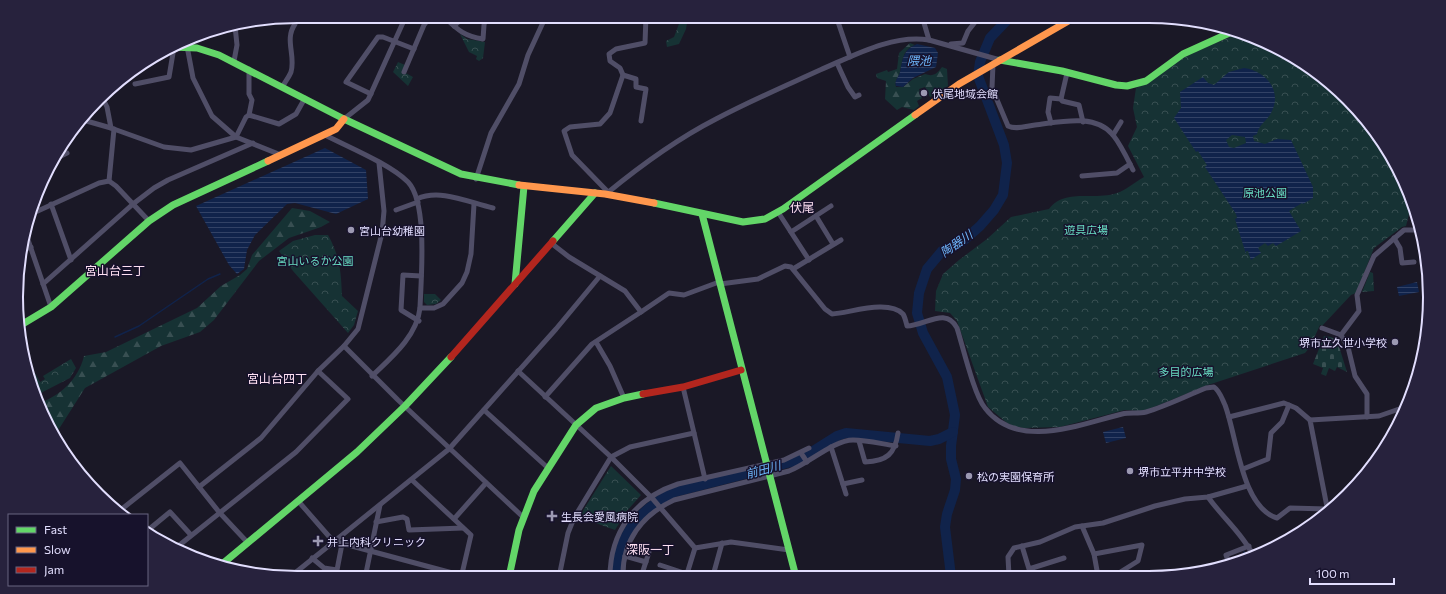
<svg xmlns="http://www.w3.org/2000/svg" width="1446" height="594" font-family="Commissioner,'Noto Sans JP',sans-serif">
  <defs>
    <pattern id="forest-firs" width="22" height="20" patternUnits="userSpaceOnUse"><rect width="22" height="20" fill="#163234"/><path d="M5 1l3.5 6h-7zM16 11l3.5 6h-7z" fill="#384f52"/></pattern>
    <pattern id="cemetery-stones" width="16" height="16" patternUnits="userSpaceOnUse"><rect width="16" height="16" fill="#163234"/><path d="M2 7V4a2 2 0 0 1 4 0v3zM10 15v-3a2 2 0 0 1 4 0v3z" fill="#384f52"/></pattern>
    <pattern id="park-crowns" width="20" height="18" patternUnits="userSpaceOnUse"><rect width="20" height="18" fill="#163234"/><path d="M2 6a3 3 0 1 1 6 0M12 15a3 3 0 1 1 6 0" fill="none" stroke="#384f52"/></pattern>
    <pattern id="water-rules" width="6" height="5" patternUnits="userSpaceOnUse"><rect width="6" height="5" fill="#10234b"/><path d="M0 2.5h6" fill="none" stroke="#324266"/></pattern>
  </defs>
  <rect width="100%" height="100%" fill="#1a1826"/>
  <g fill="url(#forest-firs)">
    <path d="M 910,43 L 915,45 C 902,50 903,60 900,72 C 899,77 894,80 896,87 L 903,87 L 913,79 L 925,74 C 933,77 937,74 942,67 L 947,69 L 948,86 L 930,97 L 925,87 L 919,89 L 922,98 L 917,101 L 919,106 L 914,110 L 902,107 L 897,110 L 885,99 L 886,81 L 877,78 L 876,74 L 887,70 L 888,72 L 897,69 L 899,53 Z"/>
    <path d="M 292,208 L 310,211 L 330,222 L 321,227 L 289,238 L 259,261 L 214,320 L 200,332 L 161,346 L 85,388 L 57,432 L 53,434 L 37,404 C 60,396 78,380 84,356 L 106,352 L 197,308 L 221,286 L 240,275 L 247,269 L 252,255 Z"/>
  </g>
  <polygon fill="url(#cemetery-stones)" points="1324,336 1331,337 1337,340 1347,372 1337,367 1335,371 1329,368 1326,376 1321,374 1323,368 1313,364"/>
  <g fill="url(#park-crowns)">
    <polygon points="682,16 688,16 686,29 679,44 667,47 666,41 674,37"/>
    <path d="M 1242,32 L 1289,54 L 1334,86 L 1372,126 L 1401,173 L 1412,202 L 1406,226 L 1402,227 L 1374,248 L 1356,293 L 1351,295 L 1322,326 L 1320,325 L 1310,347 L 1305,353 L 1208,385 L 1149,409 L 1141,411 L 1125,410 L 1060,427 L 1024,428 L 1015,427 L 1007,423 L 988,407 L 957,321 L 950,313 L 935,311 L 936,291 L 943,274 L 959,260 L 987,239 L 1011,217 L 1049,209 C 1065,188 1094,201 1117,193 C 1126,190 1135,182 1144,177 L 1128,146 L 1137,127 L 1133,108 L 1136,88 C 1151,82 1161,72 1173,64 C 1194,51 1219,42 1242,32 Z"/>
    <polygon points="460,34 467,39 485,42 483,58 479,61 476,59 477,56 469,52"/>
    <polygon points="398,62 405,65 402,71 413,77 408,86 393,72"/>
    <path d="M 315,235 L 328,235 C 340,257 341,271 342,296 L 358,311 L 354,325 L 348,333 L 293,271 L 279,251 L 293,241 Z"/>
    <polygon points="1370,272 1373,273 1374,291 1362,292"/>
    <polygon points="424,294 435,294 441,300 436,304 427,305 424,302"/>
    <polygon points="71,359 76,368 70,378 35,396 28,374 35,373 40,382 45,379 43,376"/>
    <polygon points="611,466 641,495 626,512 615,530 579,517"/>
  </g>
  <g fill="url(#water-rules)" fill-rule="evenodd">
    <path d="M 917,44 L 935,48 L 938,53 L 936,67 L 913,78 L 903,87 L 896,86 C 894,80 899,77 900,72 C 903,58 903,50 917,44 Z"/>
    <path d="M 1244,68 C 1266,71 1283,91 1271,113 C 1267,121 1259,124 1257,134 L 1253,136 L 1254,141 L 1265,144 L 1277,139 L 1291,140 L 1313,187 L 1313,198 L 1303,204 L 1302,203 L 1289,211 L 1301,231 L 1276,246 L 1273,243 L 1268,246 L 1265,243 L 1258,248 L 1261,253 L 1251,260 L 1248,251 L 1246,251 L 1246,254 L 1235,219 L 1237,218 L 1236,214 L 1205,167 L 1207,165 L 1198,151 L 1196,152 L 1174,118 L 1181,108 L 1180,92 L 1203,77 L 1208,83 L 1214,85 L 1229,72 ZM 1232,135 L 1245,137 L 1246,143 L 1234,148 L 1229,147 L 1226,140 Z"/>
    <polygon points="325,148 366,170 368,199 336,214 295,203 287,204 255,235 247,250 244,269 237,274 229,265 196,206"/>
    <polygon points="1417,282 1419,292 1399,296 1397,287"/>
    <polygon points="1123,427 1126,438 1106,443 1103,432"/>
  </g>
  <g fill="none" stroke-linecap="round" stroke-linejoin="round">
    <g stroke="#10234b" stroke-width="1.5">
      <polyline points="115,337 139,326 208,279 220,274"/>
      <polyline points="1244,552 1246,557"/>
    </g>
    <g stroke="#10234b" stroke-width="10">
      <polyline points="951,576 945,527 947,514 955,490 956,479 951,459 951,446 955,415 947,377 923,333 917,313 919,293 927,269 942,251 962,242 980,226 994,210 1003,195 1007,163 1004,145 978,76 980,62 990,38 1011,16"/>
      <path d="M 617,577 C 616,537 640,508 675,492 L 799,460 L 837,436 L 846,433 L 930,441 L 939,439 L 953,432"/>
    </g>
    <g stroke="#504e67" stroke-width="5">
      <path d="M 443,16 C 457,29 463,36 483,39 L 484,25 L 486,16"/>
      <polyline points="836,16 850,57"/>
      <polyline points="924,16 924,23 929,40"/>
      <polyline points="454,26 465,16"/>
      <polyline points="951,44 963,43 968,31 980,16"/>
      <polyline points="187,46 193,78 212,116 236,137 281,155"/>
      <polyline points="234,61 237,45 235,26"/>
      <polyline points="837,63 848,87 855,97 859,95"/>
      <path d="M 993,64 L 992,88 L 1008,126 C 1016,130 1026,126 1035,125 C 1060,122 1095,113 1113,135 C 1121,145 1127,158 1133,170"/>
      <polyline points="249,69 249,94 252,100 249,115"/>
      <polyline points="404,72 424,25 431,16"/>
      <polyline points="1067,73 1061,99 1062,101 1079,105 1083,122"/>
      <polyline points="623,75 636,79 636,87 646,89 641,121"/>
      <polyline points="135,84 169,77 174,47"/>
      <path d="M 283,86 C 285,82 289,77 291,72 C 296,55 284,40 295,24"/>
      <polyline points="371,94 346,82 378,37 383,37 414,49"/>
      <polyline points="102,97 107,107 111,128"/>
      <polyline points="344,119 368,100 406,16"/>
      <polyline points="83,120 111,128 164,147 191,150 236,137 246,117 249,115 279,124 296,114 305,98"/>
      <polyline points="1051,123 1048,112 1050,98 1061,99"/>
      <path d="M 325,135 C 348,147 390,164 408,182 C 428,203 421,278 420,308 C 417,336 392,357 372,376"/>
      <polyline points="1113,135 1121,122"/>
      <polyline points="51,161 67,153"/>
      <polyline points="1082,176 1117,173 1130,164"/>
      <polyline points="476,179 491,133 519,84 528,55 546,16"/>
      <polyline points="109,181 114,129"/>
      <polyline points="608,192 572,155 564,131 570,127 600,124 610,113 623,75 620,68 610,61 609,54 616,49 645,43 646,16"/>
      <path d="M 606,194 C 640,166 677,139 716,119 C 750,101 785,86 820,70 C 853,56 892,34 929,40 L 1000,60"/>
      <path d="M 417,199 C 440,188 470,203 493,208"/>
      <polyline points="51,204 71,260"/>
      <polyline points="396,210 418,202"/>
      <polyline points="778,212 809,260"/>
      <polyline points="29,215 99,183 109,181 116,186 149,221"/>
      <polyline points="816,216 833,244"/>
      <polyline points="25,231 51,307"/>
      <polyline points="791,232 831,206"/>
      <polyline points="1394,238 1400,248 1402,263 1414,262"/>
      <polyline points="551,243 569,257 625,291 641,312 669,293 684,295 719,282"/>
      <polyline points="21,251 31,247"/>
      <polyline points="793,269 841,240"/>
      <polyline points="43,284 133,204 154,188 168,180 253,143"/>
      <path d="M 720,284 L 758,279 L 785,266 L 791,267 L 825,309 L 832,314 C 850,313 888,299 903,314 C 905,317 906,322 907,326 C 925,326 946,306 957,328 C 963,347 974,395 985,408 C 1018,451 1080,424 1122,414 C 1130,412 1138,414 1146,412 C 1166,406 1186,396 1206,388 L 1214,387 C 1220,391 1222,399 1225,405 C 1237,436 1241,507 1277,518 L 1290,508 L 1327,509 L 1335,507"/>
      <polyline points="420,308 434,308 443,304 462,283 467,272 471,254 474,204"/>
      <polyline points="419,321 401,310 403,275 421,276"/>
      <polyline points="1322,328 1341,335 1348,347 1355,376 1367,394 1367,417"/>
      <polyline points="1341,335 1359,311 1357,295 1374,256 1404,230 1421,230"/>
      <polyline points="596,342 610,366 624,398"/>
      <polyline points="344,346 398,400 523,517"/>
      <polyline points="518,371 611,457 652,498 695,548"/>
      <polyline points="683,387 705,479"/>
      <polyline points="545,397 592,344 641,312"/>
      <polyline points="484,410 548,468"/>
      <polyline points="1229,417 1284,403 1296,408 1310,420"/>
      <path d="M 859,441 L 865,462 C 887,461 895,454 898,433"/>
      <polyline points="831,447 846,494"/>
      <polyline points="801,453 807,462"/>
      <polyline points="1243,469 1268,459 1271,433 1282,422 1289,405"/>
      <polyline points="412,480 471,535 461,578"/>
      <polyline points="843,484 862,480"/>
      <polyline points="199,487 261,438 318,371 344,346 358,329 382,233 384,211 379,163"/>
      <path d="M 1208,497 C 1222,517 1242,533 1253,555"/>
      <polyline points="299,502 333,541 471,578"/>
      <polyline points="118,512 180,463 219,512 248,543"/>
      <polyline points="1328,512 1310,420 1379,416 1405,407"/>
      <polyline points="454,519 486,483"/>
      <polyline points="376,522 403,517 407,519 409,530 463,528"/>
      <polyline points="1082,526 1094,554 1098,576"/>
      <polyline points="147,531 170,512 191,535"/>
      <polyline points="1022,546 1029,569 1064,558"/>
      <polyline points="177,547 296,452 348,399 318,371"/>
      <polyline points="1094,554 1142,545 1138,561 1114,576"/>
      <polyline points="625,556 646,562"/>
      <polyline points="312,558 324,568 337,570 342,544"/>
      <polyline points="1229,563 1226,555 1249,546"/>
      <polyline points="660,565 687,574"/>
      <polyline points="714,572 722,543"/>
      <polyline points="1009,576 1008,557 1014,548 1040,542 1075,527 1103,523 1155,506 1185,499 1208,497 1247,486"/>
      <polyline points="290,577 449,449 556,329 600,276"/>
      <polyline points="559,577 568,533 574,518 611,457 630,447 694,433"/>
      <path d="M 610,577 C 610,532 635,498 678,484 L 784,460 L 809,448"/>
      <path d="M 623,577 C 622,541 642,515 674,500 L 789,471 C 808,464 834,440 853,440 C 867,440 882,444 896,446"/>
      <polyline points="641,577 649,552"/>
      <polyline points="686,577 695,548 731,542 789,550"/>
      <polyline points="365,578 380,505"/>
    </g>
    <g stroke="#63d668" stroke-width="7">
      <polyline points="171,47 197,48 219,55 344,119 461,174 519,185"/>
      <polyline points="1000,60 1062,71 1116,85 1127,86 1146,81 1183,54 1236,30"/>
      <polyline points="654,203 743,222 765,219 783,209 915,115"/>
      <polyline points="702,214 796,577"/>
      <polyline points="553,241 595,193"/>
      <polyline points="515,284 524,186"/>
      <polyline points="21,325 51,307 149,221 173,205 268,161"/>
      <polyline points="221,565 357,452 405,406 451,357"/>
      <polyline points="509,577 519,530 534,491 576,425 596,408 624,398 643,394"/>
    </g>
    <g stroke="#ff974d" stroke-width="7">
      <polyline points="915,115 959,84 1077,16"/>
      <polyline points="268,161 336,129 344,119"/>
      <polyline points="519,185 605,194 654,203"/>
    </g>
    <g stroke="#b3261e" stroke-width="7">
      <polyline points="451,357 553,241"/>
      <polyline points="643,394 683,387 741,370"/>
    </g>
  </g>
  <g fill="#9c99b2" stroke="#17122c" stroke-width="1.5">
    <circle cx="924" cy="93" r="4"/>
    <circle cx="351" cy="230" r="4"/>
    <circle cx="1395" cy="342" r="4"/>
    <circle cx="1130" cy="471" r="4"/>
    <circle cx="969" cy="476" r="4"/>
    <path d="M550 510h4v4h4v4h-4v4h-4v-4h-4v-4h4z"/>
    <path d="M316 535h4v4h4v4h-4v4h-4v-4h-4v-4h4z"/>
  </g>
  <g text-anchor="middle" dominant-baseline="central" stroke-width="3" stroke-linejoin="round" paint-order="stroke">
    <g font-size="11" fill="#e2defe" stroke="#17122c" text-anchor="start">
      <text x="932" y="93">伏尾地域会館</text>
      <text x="359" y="230">宮山台幼稚園</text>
      <text x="1387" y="342" text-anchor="end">堺市立久世小学校</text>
      <text x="1138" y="471">堺市立平井中学校</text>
      <text x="977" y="476">松の実園保育所</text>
      <text x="561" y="516">生長会愛風病院</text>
      <text x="327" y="541">井上内科クリニック</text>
    </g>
    <g font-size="11" fill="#69dfc5" stroke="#17122c">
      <text x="1265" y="192">原池公園</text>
      <text x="1086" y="229">遊具広場</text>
      <text x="315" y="260">宮山いるか公園</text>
      <text x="1186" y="371">多目的広場</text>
    </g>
    <g font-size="12" font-style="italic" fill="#6eb6fc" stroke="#17122c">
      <text x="919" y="60">隈池</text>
      <text transform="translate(956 243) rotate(-35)">陶器川</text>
      <text transform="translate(763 469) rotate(-15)">前田川</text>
    </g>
    <g font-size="12" fill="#fee0f2" stroke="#17122c">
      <text x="802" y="207">伏尾</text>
      <text x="115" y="270">宮山台三丁</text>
      <text x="277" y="378">宮山台四丁</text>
      <text x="650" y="549">深阪一丁</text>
    </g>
  </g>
  <path d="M0 0H1446V594H0ZM297 23H1149A274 274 0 0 1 1423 297V297A274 274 0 0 1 1149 571H297A274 274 0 0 1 23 297V297A274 274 0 0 1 297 23Z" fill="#27223d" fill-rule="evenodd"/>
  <path fill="none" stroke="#e2defe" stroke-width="2" d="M297 23H1149A274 274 0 0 1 1423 297V297A274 274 0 0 1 1149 571H297A274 274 0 0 1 23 297V297A274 274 0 0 1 297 23Z"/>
  <rect x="8" y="514" width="140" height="72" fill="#17122c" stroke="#686480"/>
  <rect x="16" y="527" width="20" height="6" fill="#63d668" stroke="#686480"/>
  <text x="44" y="534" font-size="12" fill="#e2defe">Fast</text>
  <rect x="16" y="547" width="20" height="6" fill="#ff974d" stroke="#686480"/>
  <text x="44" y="554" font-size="12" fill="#e2defe">Slow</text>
  <rect x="16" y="567" width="20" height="6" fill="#b3261e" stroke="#686480"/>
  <text x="44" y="574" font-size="12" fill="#e2defe">Jam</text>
  <path d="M1310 578v6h84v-6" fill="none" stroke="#e2defe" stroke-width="2"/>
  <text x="1316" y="578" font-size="12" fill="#e2defe" stroke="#17122c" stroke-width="3" paint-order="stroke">100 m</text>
</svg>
